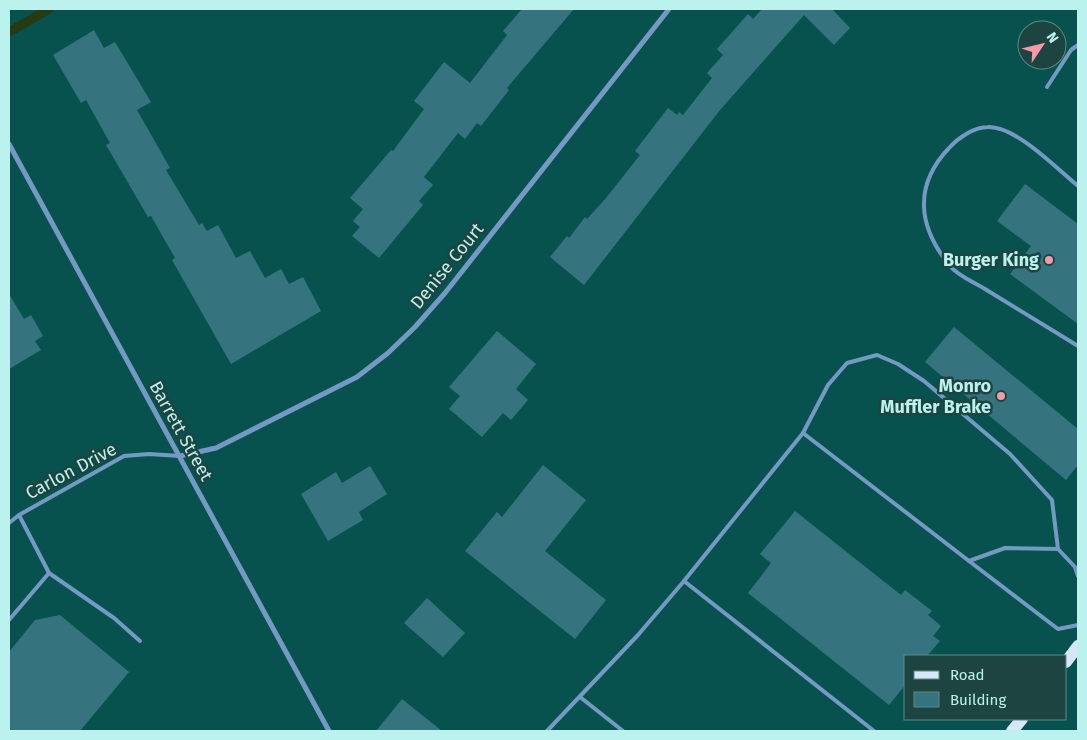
<svg xmlns="http://www.w3.org/2000/svg" width="1087" height="740" font-family="'Fira Sans',sans-serif">
  <rect width="100%" height="100%" fill="#07524f"/>
  <g fill="none" stroke-linecap="round" stroke-linejoin="round">
    <polyline stroke="#273a12" stroke-width="9" points="9,32 49,9"/>
  </g>
  <g fill="#35747f">
    <polygon points="522,9 574,9 507,88 509,90 481,126 477,123 465,139 458,133 424,177 433,185 419,201 423,205 379,258 352,236 360,227 353,221 363,209 350,198 391,150 393,151 424,109 414,101 444,62 470,83 507,35 503,31"/>
    <polygon points="762,9 832,9 850,28 834,45 804,15 720,110 584,285 550,257 567,236 569,238 585,217 587,219 606,198 640,155 635,151 668,108 677,115 679,112 683,115 712,78 707,73 723,55 717,49 748,14 753,19"/>
    <polygon points="94,30 104,48 115,42 151,102 137,110 170,168 166,170 199,225 202,223 207,231 218,225 236,258 250,251 265,278 281,269 289,284 303,277 321,311 231,364 172,260 175,258 151,216 148,217 106,145 110,143 86,100 81,103 53,55"/>
    <polygon points="1025,184 1078,224 1078,324 1010,274 1031,246 997,221"/>
    <polygon points="9,294 24,319 31,315 43,336 35,341 41,350 9,369"/>
    <polygon points="954,327 1078,429 1078,465 1066,480 925,362"/>
    <polygon points="497,331 536,364 516,389 528,400 511,420 503,413 482,437 449,409 460,396 449,387"/>
    <polygon points="543,465 586,500 545,551 606,600 575,639 465,551 497,512 502,517"/>
    <polygon points="370,466 387,494 359,512 363,520 328,541 301,494 336,472 342,483"/>
    <polygon points="795,511 901,595 905,590 932,611 928,615 941,626 933,636 940,641 927,656 906,656 906,684 889,705 748,593 771,563 760,554"/>
    <polygon points="427,598 465,633 443,657 404,623"/>
    <polygon points="60,615 129,672 80,731 9,731 9,652 35,620"/>
    <polygon points="402,699 442,731 376,731"/>
  </g>
  <g fill="none" stroke-linecap="round" stroke-linejoin="round">
    <g stroke="#749ac4" stroke-width="4">
      <polyline points="1047,87 1071,50 1078,45"/>
      <path d="M 1078,186 C 1057,169 1016,126 988,127 C 974,127 958,138 949,148 C 913,186 918,227 950,266 C 958,276 974,282 985,289 C 1016,308 1047,327 1078,346"/>
      <polyline points="803,433 969,561"/>
      <polyline points="19,515 49,573 114,618 140,641"/>
      <polyline points="9,523 19,515 124,456 149,454 180,456"/>
      <polyline points="1058,549 1005,548 969,561 1058,629 1078,625"/>
      <polyline points="684,581 874,731"/>
      <polyline points="9,620 49,573"/>
      <polyline points="580,697 623,731"/>
      <polyline points="547,731 638,635 684,581 803,433 828,385 847,363 877,355 898,364 924,381 1010,454 1052,500 1058,549 1075,567 1078,576"/>
    </g>
    <g stroke="#749ac4" stroke-width="5">
      <polyline points="9,144 329,731"/>
      <polyline points="180,456 216,448 357,377 388,353 415,327 445,293 669,9"/>
    </g>
    <g stroke="#d8e7f8" stroke-width="12">
      <polyline points="1066,662 1078,646"/>
      <polyline points="1012,731 1022,719"/>
    </g>
  </g>
  <g fill="#f39aa7" stroke="#1d4441" stroke-width="2">
    <circle cx="1049" cy="260" r="5"/>
    <circle cx="1001" cy="396" r="5"/>
  </g>
  <g text-anchor="middle" dominant-baseline="central" stroke-width="5" stroke-linejoin="round" paint-order="stroke">
    <g font-size="18" font-weight="bold" fill="#bcf2ee" stroke="#1d4441" text-anchor="end">
      <text x="1039" y="260">Burger King</text>
      <text x="991" y="386">Monro<tspan x="991" dy="21">Muffler Brake</tspan></text>
    </g>
    <g font-size="18" fill="#bcf2ee" stroke="#1d4441">
      <text transform="translate(447 266) rotate(-51)">Denise Court</text>
      <text transform="translate(181 431) rotate(61)">Barrett Street</text>
      <text transform="translate(71 471) rotate(-28)">Carlon Drive</text>
    </g>
  </g>
  <rect width="1087" height="740" fill="none" stroke="#bcf2ee" stroke-width="20"/>
  <rect x="904" y="655" width="162" height="65" fill="#1d4441" stroke="#5d8a86"/>
  <rect x="914" y="671" width="25" height="8" fill="#d8e7f8" stroke="#5d8a86"/>
  <text x="950" y="680" font-size="15" fill="#bcf2ee">Road</text>
  <rect x="914" y="692" width="25" height="15" fill="#35747f" stroke="#5d8a86"/>
  <text x="950" y="705" font-size="15" fill="#bcf2ee">Building</text>
  <g transform="translate(1042 45) rotate(55)"><circle r="24" fill="#1d4441" stroke="#5d8a86"/>
  <path d="M0-4L9 19L0 12L-9 19Z" fill="#f39aa7"/>
  <text y="-8" font-size="14" font-weight="bold" text-anchor="middle" fill="#bcf2ee">N</text>
  </g>
</svg>
